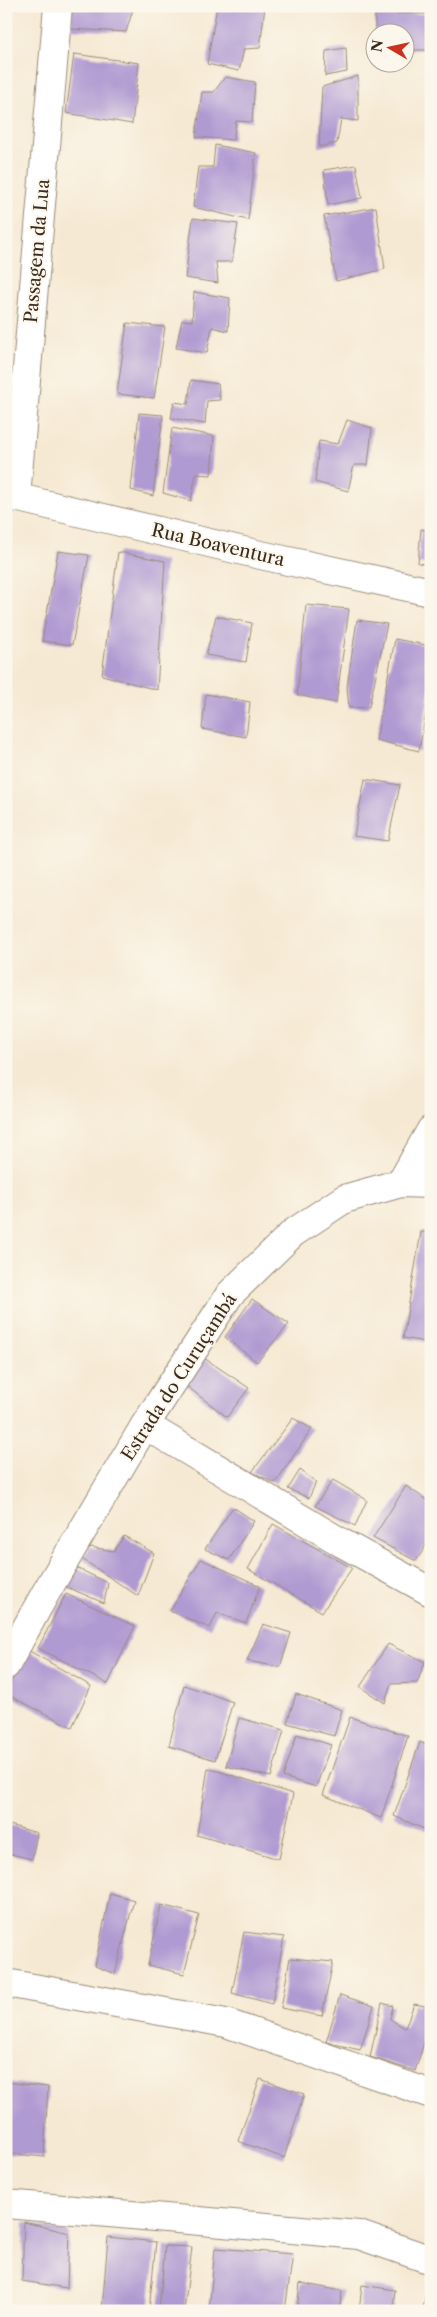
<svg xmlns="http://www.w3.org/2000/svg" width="437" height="2317" font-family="'Libre Caslon Text',serif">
  <rect width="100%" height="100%" fill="#fbf7ec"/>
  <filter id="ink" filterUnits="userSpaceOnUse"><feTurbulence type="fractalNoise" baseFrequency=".02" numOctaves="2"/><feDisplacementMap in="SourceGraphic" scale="10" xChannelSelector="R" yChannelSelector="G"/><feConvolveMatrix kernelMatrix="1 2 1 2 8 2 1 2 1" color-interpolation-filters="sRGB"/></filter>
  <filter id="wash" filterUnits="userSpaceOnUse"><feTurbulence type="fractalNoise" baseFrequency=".0096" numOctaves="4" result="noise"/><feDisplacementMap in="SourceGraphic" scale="20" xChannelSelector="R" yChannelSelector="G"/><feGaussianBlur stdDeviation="1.12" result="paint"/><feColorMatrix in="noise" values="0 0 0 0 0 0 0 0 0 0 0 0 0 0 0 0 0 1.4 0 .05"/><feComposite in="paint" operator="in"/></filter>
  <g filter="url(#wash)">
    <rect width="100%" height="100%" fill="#f6e9d3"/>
    <g id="blocks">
      <g fill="#b09ad2">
        <polygon points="73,6 134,6 126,32 70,29"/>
        <polygon points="217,6 265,6 260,48 244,49 239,71 207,64"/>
        <polygon points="375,13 431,14 431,50 404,50 404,32 375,32"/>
        <polygon points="346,48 347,72 325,76 326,51"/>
        <polygon points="74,54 139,63 132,124 66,113"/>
        <polygon points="358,76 358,121 341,119 337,143 319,147 322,87"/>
        <polygon points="225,77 255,82 252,122 236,121 233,140 196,137 202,92 214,92"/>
        <polygon points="215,145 256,153 248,220 193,207 198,167 213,167"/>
        <polygon points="356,165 362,198 328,205 324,170"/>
        <polygon points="376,207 385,269 336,281 324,216"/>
        <polygon points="193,218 238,224 232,262 216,262 218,283 185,278"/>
        <polygon points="194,292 230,298 228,331 212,327 207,353 176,348 182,320 192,321"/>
        <polygon points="127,323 165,327 154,398 117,394"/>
        <polygon points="191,380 218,384 220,400 207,401 205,424 171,418 174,402 188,404"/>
        <polygon points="139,413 163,415 153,496 131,490"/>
        <polygon points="347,420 372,428 368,465 354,465 348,491 315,482 319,441 338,444"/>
        <polygon points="172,428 214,436 211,475 196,474 191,501 163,493"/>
        <polygon points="430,491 431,491 431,516 426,515"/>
        <polygon points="421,529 431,531 431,565 418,563"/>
        <polygon points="58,551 89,555 72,645 42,641"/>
        <polygon points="118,552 165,561 157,690 102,675"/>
        <polygon points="306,605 349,609 336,703 297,695"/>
        <polygon points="216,616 252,623 246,662 206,655"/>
        <polygon points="357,620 387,624 369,707 349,708 347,687"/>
        <polygon points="395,639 431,646 431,684 419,751 376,740"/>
        <polygon points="206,694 250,702 246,737 202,729"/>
        <polygon points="365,779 400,785 388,841 354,836"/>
        <polygon points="421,1232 431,1232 431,1343 403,1338"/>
        <polygon points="252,1299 289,1324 257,1362 225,1337"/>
        <polygon points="201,1356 249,1388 227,1417 185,1385"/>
        <polygon points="293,1418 312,1429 275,1483 252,1472"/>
        <polygon points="300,1470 316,1482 309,1498 288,1489"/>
        <polygon points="333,1480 367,1500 355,1526 315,1506"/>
        <polygon points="406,1486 431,1503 431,1538 416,1561 373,1538"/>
        <polygon points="233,1507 254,1521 229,1560 205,1549"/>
        <polygon points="273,1524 352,1568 322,1612 248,1569"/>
        <polygon points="124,1536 154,1553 138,1596 82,1559 90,1547 114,1551"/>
        <polygon points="201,1559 260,1586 246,1623 217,1613 210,1628 170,1611"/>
        <polygon points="73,1566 108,1583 104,1603 62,1585"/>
        <polygon points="66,1594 135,1626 108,1684 38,1648"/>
        <polygon points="263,1624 291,1633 280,1667 247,1661"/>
        <polygon points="388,1644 425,1662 417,1683 391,1684 385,1703 360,1687"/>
        <polygon points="26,1649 91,1686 72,1727 6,1694"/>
        <polygon points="184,1685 233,1702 215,1760 169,1746"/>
        <polygon points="296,1694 342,1710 334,1736 287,1723"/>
        <polygon points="350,1717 408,1736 381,1818 323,1795"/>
        <polygon points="239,1718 284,1730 271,1777 226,1766"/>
        <polygon points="297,1734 331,1745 316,1787 283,1777"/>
        <polygon points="420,1742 431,1747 431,1832 394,1816"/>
        <polygon points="208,1768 293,1794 279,1859 197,1835"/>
        <polygon points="6,1824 37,1833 32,1859 6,1853"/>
        <polygon points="110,1893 134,1900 115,1974 95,1966"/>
        <polygon points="161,1905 199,1915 184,1974 148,1965"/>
        <polygon points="244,1932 284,1937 272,2004 232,1993"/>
        <polygon points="290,1958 333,1962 322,2016 281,2008"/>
        <polygon points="340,1995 374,2006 360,2050 326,2042"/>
        <polygon points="382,2003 393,2006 390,2019 405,2028 414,2004 431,2007 431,2021 415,2071 370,2057"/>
        <polygon points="260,2079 304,2094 284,2158 238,2141"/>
        <polygon points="6,2082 48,2087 44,2157 6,2153"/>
        <polygon points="24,2222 69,2233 67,2288 22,2281"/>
        <polygon points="108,2237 156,2242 149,2311 102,2311"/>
        <polygon points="165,2246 192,2247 184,2311 159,2311"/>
        <polygon points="215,2248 293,2254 285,2311 209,2311"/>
        <polygon points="300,2283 342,2291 339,2311 297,2311"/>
        <polygon points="362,2285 395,2290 393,2311 359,2311"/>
        <polygon points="425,2296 431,2296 431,2311 423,2311"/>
      </g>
    </g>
  </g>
  <g filter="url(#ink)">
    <use href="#blocks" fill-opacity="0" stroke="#988a78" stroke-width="1"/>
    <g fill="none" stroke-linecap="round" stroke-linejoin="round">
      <defs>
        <g id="minor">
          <polyline points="6,495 256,554 431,592"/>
          <polyline points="16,497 58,6"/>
          <polyline points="401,1183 431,1130"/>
          <polyline points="145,1425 342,1543 431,1592"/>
          <polyline points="6,1665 45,1594 145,1425 230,1294 293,1233 344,1199 401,1183 431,1184"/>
          <polyline points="6,1983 226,2023 431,2094"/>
          <polyline points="6,2204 359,2235 431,2260"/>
        </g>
      </defs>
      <use href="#minor" stroke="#988a78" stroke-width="30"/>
      <use href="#minor" stroke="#fff" stroke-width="28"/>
    </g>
  </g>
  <g text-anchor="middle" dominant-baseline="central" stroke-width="4" stroke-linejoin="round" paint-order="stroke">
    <g font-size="18" fill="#3b2a1e" stroke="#fbf7ec">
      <text transform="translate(37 251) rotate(-85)">Passagem da Lua</text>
      <text transform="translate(218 545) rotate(13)">Rua Boaventura</text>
      <text transform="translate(179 1377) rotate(-57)">Estrada do Curuçambá</text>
    </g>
  </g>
  <rect width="437" height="2317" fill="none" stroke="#fbf7ec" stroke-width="25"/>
  <g transform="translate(390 48) rotate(279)"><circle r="24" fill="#fbf7ec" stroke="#aea59a"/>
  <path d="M0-4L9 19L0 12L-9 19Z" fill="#c8321e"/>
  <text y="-8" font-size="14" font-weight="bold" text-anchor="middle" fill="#3b2a1e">N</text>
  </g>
</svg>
